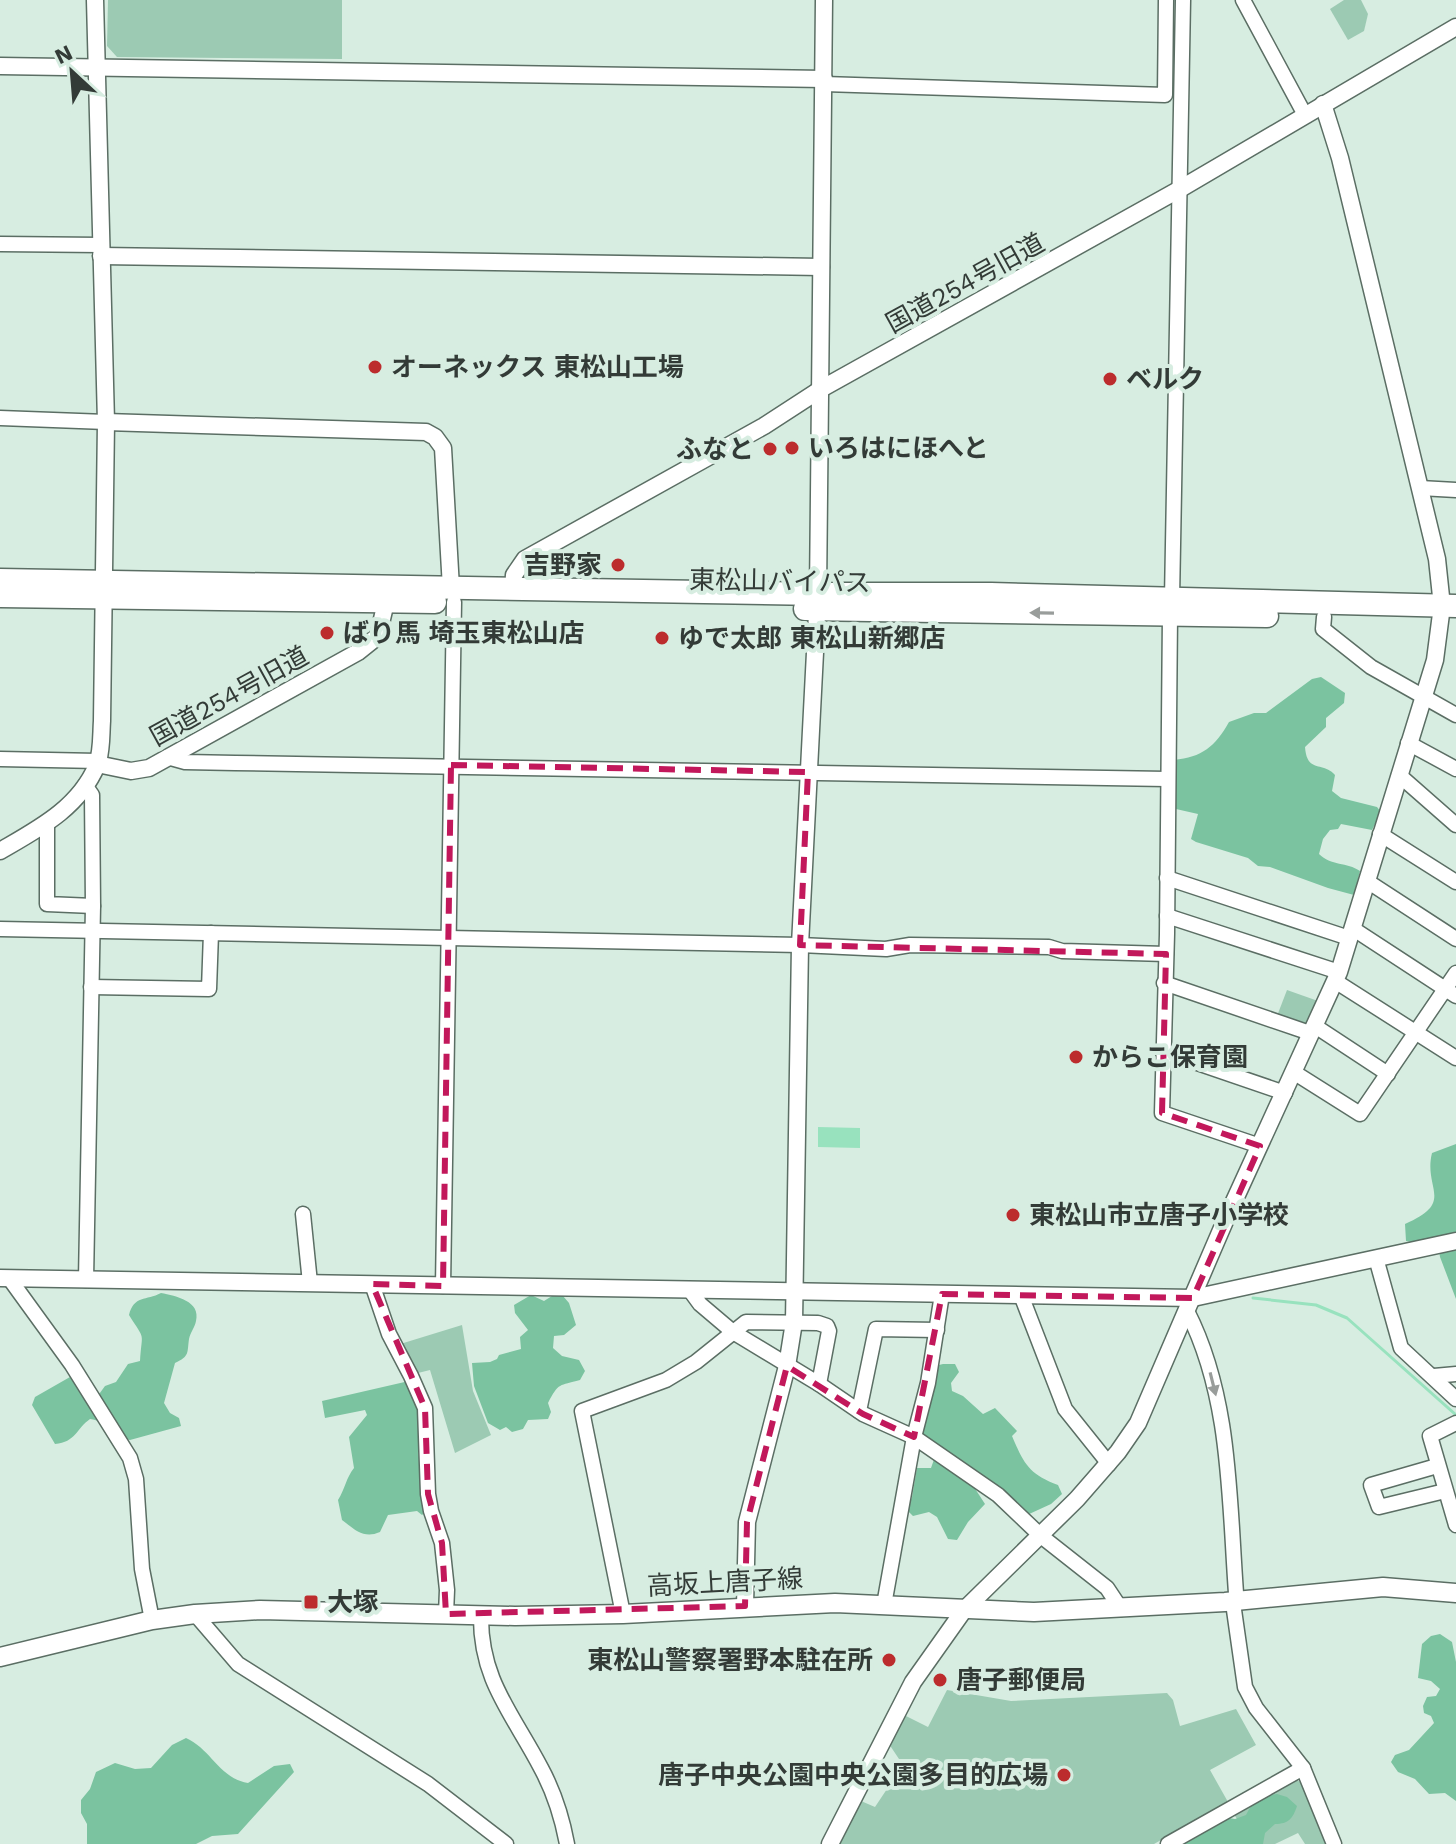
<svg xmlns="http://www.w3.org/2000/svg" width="1456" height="1844" font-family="'Work Sans','Noto Sans JP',sans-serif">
  <rect width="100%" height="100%" fill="#d7ede1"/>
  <g fill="#9ccab3">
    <polygon points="108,0 342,0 342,59 117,57 107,46"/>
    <polygon points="1344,0 1361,0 1368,14 1364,31 1348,40 1330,9"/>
    <polygon points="1287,990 1318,1001 1306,1026 1277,1016"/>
    <polygon points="462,1325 473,1391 491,1435 455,1453 430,1370 414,1374 397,1345"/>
    <polygon points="947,1690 1011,1701 1167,1693 1173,1700 1180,1726 1236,1709 1256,1745 1210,1770 1228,1802 1154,1844 840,1844 861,1801 875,1807 903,1765 889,1744 904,1715 928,1727"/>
    <polygon points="1294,1779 1303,1783 1328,1844 1305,1844 1298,1833 1275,1844 1254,1844 1233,1813"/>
  </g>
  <g fill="#7bc3a0">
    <path d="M 1321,677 L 1345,693 L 1344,703 L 1326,718 L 1326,727 L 1305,747 C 1307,774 1323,761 1335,775 L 1332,791 L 1341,798 L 1377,807 L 1381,812 L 1372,830 L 1341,824 L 1338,829 L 1330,830 L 1323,839 L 1319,854 C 1331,866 1347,862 1360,871 L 1354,895 L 1328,888 L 1270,867 L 1258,866 L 1248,858 L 1196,842 L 1191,839 L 1198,814 L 1176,809 L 1172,804 L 1174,760 C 1202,757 1215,747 1229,722 L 1254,713 L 1266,713 L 1312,679 Z"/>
    <path d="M 1456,1144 L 1456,1299 L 1440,1257 L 1437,1238 L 1416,1243 L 1406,1241 L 1405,1224 C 1456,1202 1423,1189 1432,1153 Z"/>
    <path d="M 161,1293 C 176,1296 201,1301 196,1321 C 195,1327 190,1333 189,1339 C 187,1353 190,1356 175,1363 L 164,1403 L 170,1413 L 179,1418 L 181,1426 L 130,1440 C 114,1437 107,1421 90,1419 C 76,1429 76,1442 55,1444 L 32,1405 L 35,1397 L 70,1377 L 97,1397 L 105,1386 L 116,1382 L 128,1364 L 140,1361 C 142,1330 146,1342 129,1315 C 134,1295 146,1301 161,1293 Z"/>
    <path d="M 531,1295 L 544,1301 L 552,1296 L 563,1296 L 569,1303 L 576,1325 L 564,1335 L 554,1336 L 553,1348 L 562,1356 L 579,1360 L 585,1371 L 580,1380 C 559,1386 559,1382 548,1403 L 551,1412 L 548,1419 L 528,1420 L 523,1429 L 512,1432 L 506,1427 L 500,1430 L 488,1423 L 474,1386 L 472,1363 L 490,1362 L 497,1359 L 499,1355 L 521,1349 L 520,1337 L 528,1330 L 515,1313 L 514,1305 Z"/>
    <path d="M 943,1364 L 955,1364 L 959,1372 L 951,1383 L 952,1391 L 963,1396 L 983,1414 L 995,1408 L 1017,1431 L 1012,1436 C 1024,1464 1029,1474 1058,1485 L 1062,1494 L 1051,1504 L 1027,1515 L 972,1468 L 965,1466 L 957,1475 L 972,1484 L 985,1504 L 968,1522 L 957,1540 L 948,1539 L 937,1517 L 929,1512 L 913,1516 L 907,1510 L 912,1497 L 917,1468 L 931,1468 L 938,1448 L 921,1436 L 931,1402 L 935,1366 Z"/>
    <path d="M 409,1381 L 423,1406 L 418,1451 L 427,1511 L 422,1515 L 417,1511 L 388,1515 L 380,1532 C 364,1539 355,1530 342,1520 L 338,1500 C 345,1489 346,1478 354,1468 L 349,1437 L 367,1415 L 365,1410 L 325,1418 L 322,1401 Z"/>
    <polygon points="1440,1634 1452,1642 1456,1662 1456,1801 1445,1793 1429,1794 1415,1779 1398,1772 1391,1762 1395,1755 1409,1750 1434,1723 1431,1716 1424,1713 1423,1706 1427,1697 1436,1696 1440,1689 1431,1681 1418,1678 1422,1644 1431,1636"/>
    <path d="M 186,1738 C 211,1749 219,1778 248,1783 L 274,1766 L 290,1764 L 294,1772 L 238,1834 L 212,1836 L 196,1844 L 87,1844 L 87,1824 L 81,1813 L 81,1800 L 90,1789 L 96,1772 L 115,1763 L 135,1769 L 151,1768 L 172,1745 Z"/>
    <path d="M 1277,1794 L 1287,1797 L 1297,1806 C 1293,1818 1289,1824 1275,1824 L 1265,1833 L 1263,1844 L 1176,1844 L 1222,1817 L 1235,1819 L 1246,1815 C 1253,1800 1261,1796 1277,1794 Z"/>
  </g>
  <polygon fill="#98e2be" points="818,1127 860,1128 860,1148 818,1147"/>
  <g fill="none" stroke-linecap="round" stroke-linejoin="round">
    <polyline stroke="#98e2be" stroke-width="3" points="1253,1298 1316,1305 1347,1318 1456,1415"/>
    <defs>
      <g id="minor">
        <polyline points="1243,0 1305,115"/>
        <polyline points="824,84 1165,95 1166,0"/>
        <polyline points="0,244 101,245"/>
        <polyline points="0,418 106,422"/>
        <polyline points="1420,488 1456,490"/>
        <polyline points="1172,599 1183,0"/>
        <polyline points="1170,615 1167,934 1162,1113 1260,1146"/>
        <polyline points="1324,617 1323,629 1371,667 1456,715"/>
        <polyline points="1408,743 1456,769"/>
        <polyline points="167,757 185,762 235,763 1167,779"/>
        <polyline points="0,759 98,761"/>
        <polyline points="1399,775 1456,825"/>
        <polyline points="85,785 92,795 93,906 86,1280"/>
        <polyline points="47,824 47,904 93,906"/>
        <polyline points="1380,834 1456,882"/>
        <polyline points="1167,878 1349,938"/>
        <polyline points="1367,881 1456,939"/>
        <polyline points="1167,916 1339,972"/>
        <polyline points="1352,928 1456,996"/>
        <polyline points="0,929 800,945 886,949 910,945 1049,947 1062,951 1166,954"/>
        <polyline points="1335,981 1456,1058"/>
        <polyline points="1164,983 1310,1033"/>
        <polyline points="91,987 209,989 211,933"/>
        <polyline points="1315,1026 1388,1074"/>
        <polyline points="1162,1051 1285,1093"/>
        <polyline points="1295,1073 1360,1114 1456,973"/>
        <polyline points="303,1214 310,1283"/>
        <polyline points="1376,1258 1401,1348 1456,1399"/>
        <polyline points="9,1278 72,1365 130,1458 136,1479 142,1569 152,1620"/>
        <polyline points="372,1284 389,1334 411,1376 425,1408 428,1494 431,1511 442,1543 447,1590 446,1614"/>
        <polyline points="443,1286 454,602"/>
        <polyline points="689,1289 700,1304 733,1332 819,1384 863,1414 914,1437 998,1495 1041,1536 1107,1588 1121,1609"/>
        <polyline points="1021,1295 1065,1409 1109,1464"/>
        <path d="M 1187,1311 C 1231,1397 1229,1498 1236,1593 L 1234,1610 L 1245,1687 L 1256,1708 L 1303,1768 L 1334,1844"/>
        <polyline points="1434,1376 1456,1374"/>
        <polyline points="859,1411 876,1329 937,1330"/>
        <polyline points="1456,1423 1430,1436 1456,1525"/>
        <polyline points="1437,1466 1371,1485 1379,1507 1445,1491"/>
        <polyline points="884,1605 914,1437 928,1383 942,1294"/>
        <polyline points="195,1614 238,1664 428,1784 506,1844"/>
        <polyline points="623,1614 582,1411 666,1380 696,1362 746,1322 818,1323 827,1326 829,1331 819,1384"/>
        <path d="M 481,1615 C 480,1680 513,1714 541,1768 C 554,1792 562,1817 567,1844"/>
        <polyline points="1168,1844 1303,1768"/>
      </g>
      <g id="tertiary">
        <polyline points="0,66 824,79"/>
        <polyline points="101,256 821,267"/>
        <polyline points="106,422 426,432 435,437 443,448 451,588"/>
        <polyline points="513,590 514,575 525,559 764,426 821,389 1180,189 1456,27"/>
        <polyline points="97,764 131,771 149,768 358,652 378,636 386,602"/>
        <path d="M 0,851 C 38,829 79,808 97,765 C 102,751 101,735 102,721 L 106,422 L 95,0"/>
        <polyline points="0,1278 1193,1298 1456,1241"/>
        <polyline points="745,1606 747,1522 787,1366 794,1322 800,945 818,594 824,0"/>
        <polyline points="830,1844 913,1682 964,1610 1077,1499 1118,1452 1138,1423 1225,1221 1339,972 1435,660 1442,606 1437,559 1340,158 1323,104"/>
      </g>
      <polyline id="secondary" points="0,1657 152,1620 195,1614 260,1610 515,1616 623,1614 835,1603 1034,1612 1225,1602 1383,1587 1456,1593"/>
      <g id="trunk">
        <polyline points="0,580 818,594 991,594 1456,606"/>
        <polyline points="0,596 435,602"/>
        <polyline points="805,609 1267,616"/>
      </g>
    </defs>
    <use href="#minor" stroke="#5b6e64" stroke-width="17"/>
    <use href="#tertiary" stroke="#5b6e64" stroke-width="19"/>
    <use href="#secondary" stroke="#5b6e64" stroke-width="21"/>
    <use href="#trunk" stroke="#5b6e64" stroke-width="25"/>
    <use href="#minor" stroke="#fff" stroke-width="14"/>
    <use href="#tertiary" stroke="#fff" stroke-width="16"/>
    <use href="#secondary" stroke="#fff" stroke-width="18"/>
    <use href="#trunk" stroke="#fff" stroke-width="22"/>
  </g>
  <defs><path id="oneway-solid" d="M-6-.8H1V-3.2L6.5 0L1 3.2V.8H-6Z" transform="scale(2)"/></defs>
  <g fill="#999d9b">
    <use href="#oneway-solid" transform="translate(1042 613) rotate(-179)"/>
    <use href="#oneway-solid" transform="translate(1213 1384) rotate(76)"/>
  </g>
  <path fill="none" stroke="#c2185b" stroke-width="6" stroke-dasharray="16 10" stroke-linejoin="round" d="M 451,765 L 808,772 L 800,945 L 1166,954 L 1162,1113 L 1260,1146 L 1193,1298 L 942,1294 L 914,1437 L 863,1414 L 787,1366 L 747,1522 L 745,1606 L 446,1614 L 442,1543 L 428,1494 L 425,1408 L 372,1284 L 443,1286 Z"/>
  <g fill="#bc2c2d" stroke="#d7ede1" stroke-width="3">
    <circle cx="375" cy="367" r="8"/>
    <circle cx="1110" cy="379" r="8"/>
    <circle cx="792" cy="448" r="8"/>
    <circle cx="770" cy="449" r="8"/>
    <circle cx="618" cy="565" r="8"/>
    <circle cx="327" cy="633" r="8"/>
    <circle cx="662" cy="638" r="8"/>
    <circle cx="1076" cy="1057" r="8"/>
    <circle cx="1013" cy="1215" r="8"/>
    <rect x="303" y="1594" width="16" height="16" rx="4"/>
    <circle cx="889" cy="1660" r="8"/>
    <circle cx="940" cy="1680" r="8"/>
    <circle cx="1064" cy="1775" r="8"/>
  </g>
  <g text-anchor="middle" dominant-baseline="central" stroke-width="8" stroke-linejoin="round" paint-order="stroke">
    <g font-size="26" fill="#333b37" stroke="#d7ede1">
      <text transform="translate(965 283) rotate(-29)">国道254号旧道</text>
      <text transform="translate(780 581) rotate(1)">東松山バイパス</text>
      <text transform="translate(229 696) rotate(-29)">国道254号旧道</text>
      <text transform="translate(725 1582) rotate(-3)">高坂上唐子線</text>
    </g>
    <g font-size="26" font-weight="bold" fill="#333b37" stroke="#d7ede1" text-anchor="start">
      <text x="391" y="367">オーネックス 東松山工場</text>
      <text x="1126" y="379">ベルク</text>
      <text x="808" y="448">いろはにほへと</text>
      <text x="754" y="449" text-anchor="end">ふなと</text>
      <text x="602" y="565" text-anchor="end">吉野家</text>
      <text x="343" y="633">ばり馬 埼玉東松山店</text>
      <text x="678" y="638">ゆで太郎 東松山新郷店</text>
      <text x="1092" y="1057">からこ保育園</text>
      <text x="1029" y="1215">東松山市立唐子小学校</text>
      <text x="327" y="1602">大塚</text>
      <text x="873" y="1660" text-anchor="end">東松山警察署野本駐在所</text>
      <text x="956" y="1680">唐子郵便局</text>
      <text x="1048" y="1775" text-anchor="end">唐子中央公園中央公園多目的広場</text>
    </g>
  </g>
  <g transform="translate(72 72) rotate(334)" stroke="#d7ede1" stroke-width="6" paint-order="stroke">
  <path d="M0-6L14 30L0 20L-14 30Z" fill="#333b37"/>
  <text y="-12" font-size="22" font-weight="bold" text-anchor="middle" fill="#333b37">N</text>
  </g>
</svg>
